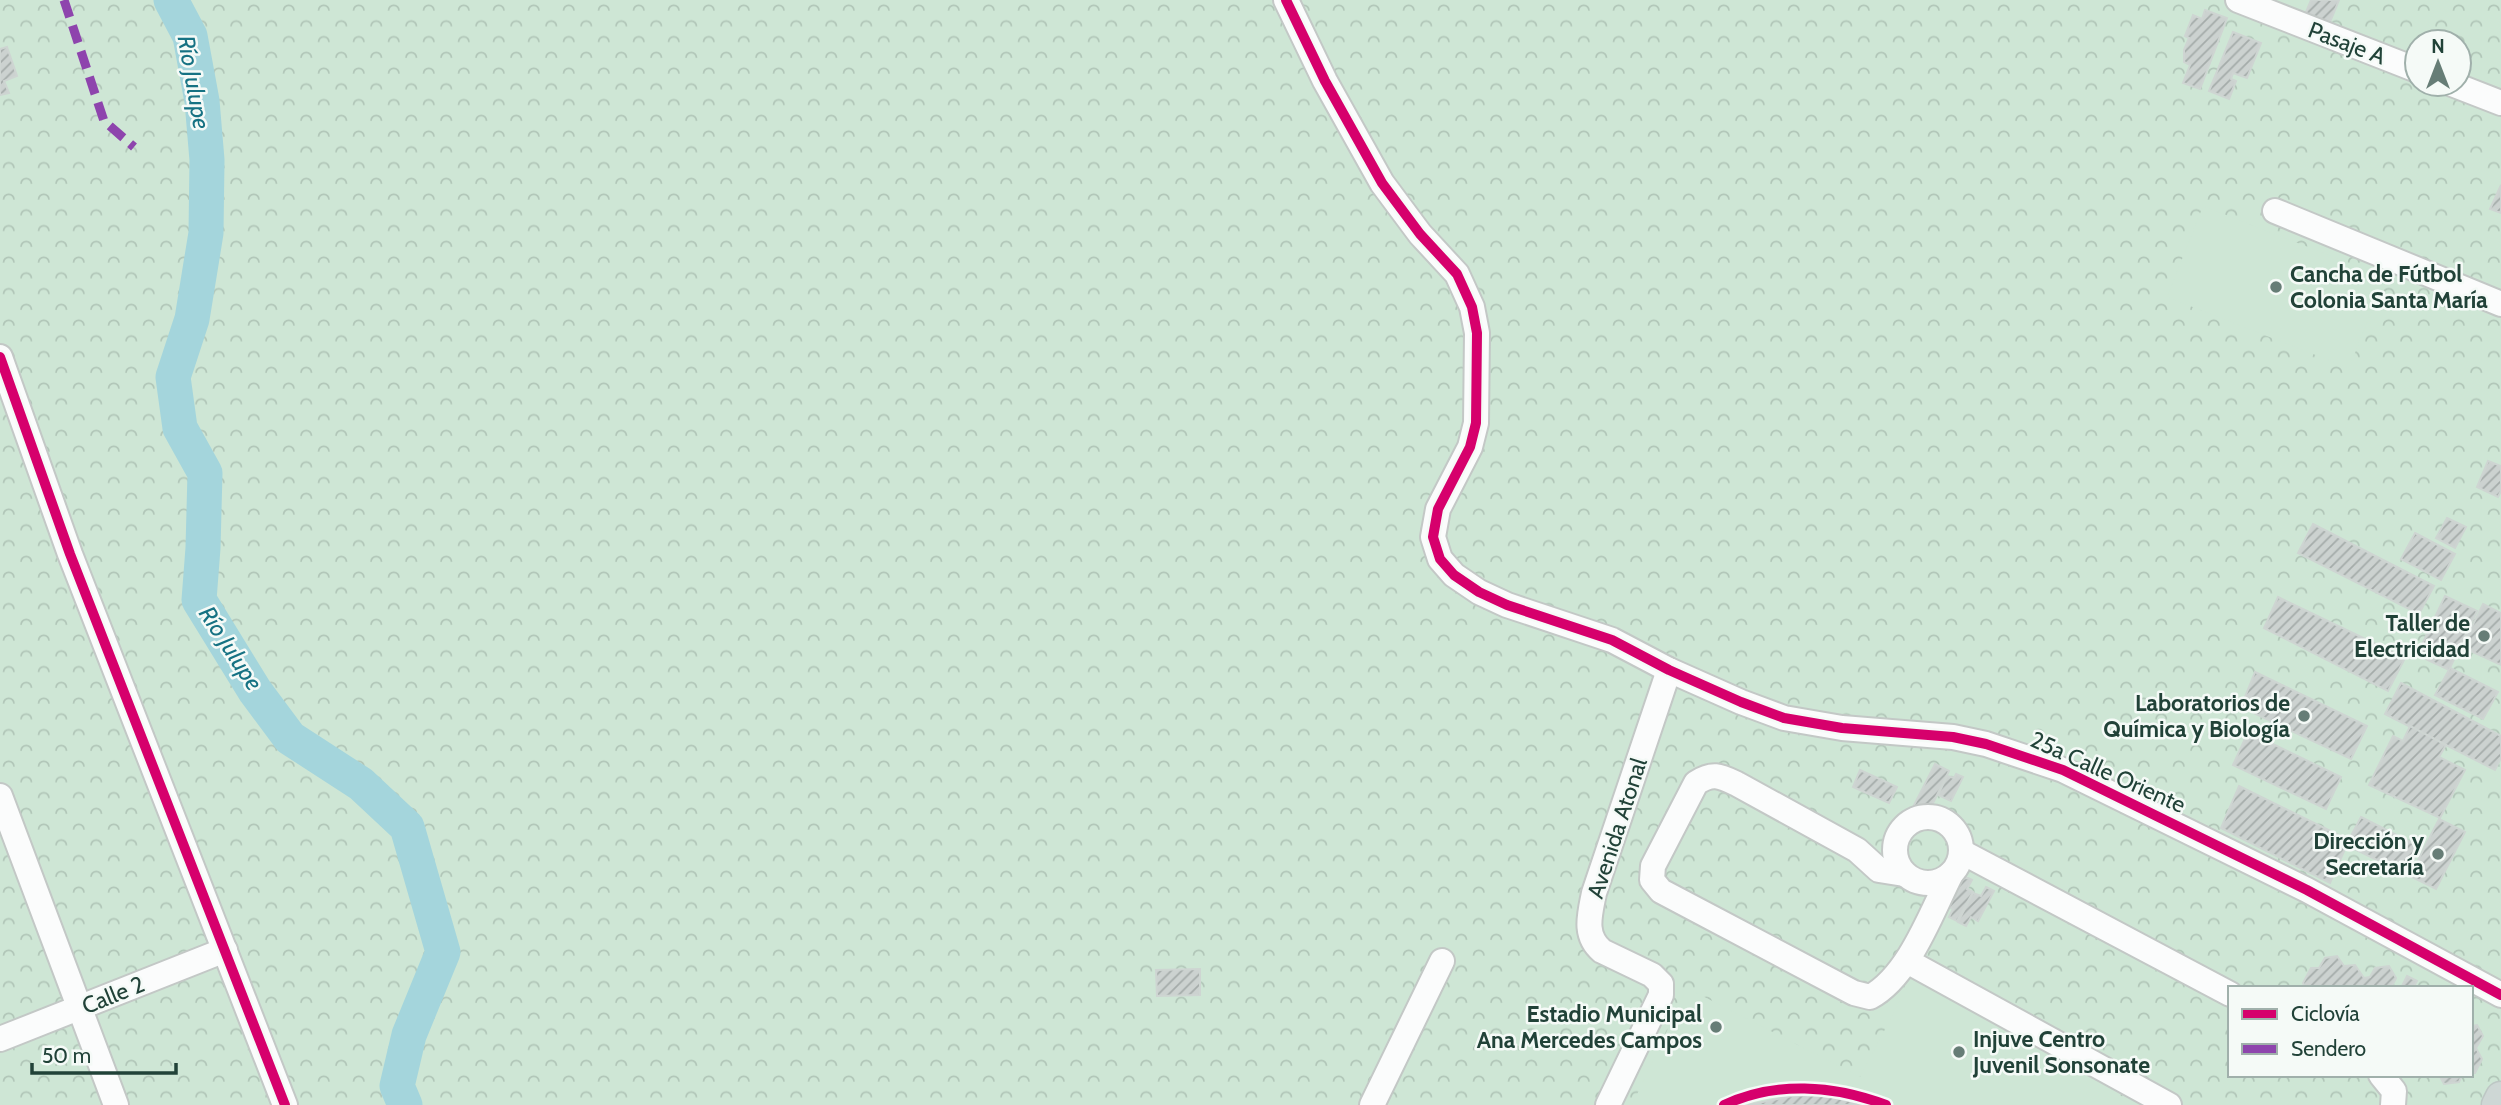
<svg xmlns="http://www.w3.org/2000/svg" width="2501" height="1105" font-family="Cabin,sans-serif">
  <defs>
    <pattern id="park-crowns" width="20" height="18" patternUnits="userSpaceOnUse" patternTransform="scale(1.75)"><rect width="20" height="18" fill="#cee6d5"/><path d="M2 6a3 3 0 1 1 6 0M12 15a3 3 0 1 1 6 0" fill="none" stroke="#b1c6b8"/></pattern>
    <pattern id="building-hatch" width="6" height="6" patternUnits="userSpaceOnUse" patternTransform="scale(1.75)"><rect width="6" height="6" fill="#ccd2d0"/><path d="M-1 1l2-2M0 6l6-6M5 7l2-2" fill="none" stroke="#a5acaa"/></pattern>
  </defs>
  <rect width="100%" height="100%" fill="#e6ebe9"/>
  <path fill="url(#park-crowns)" fill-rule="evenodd" d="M 0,0 L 2501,0 L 2501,1105 L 0,1105 ZM 2417,42 L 2459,42 L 2459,84 L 2417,84 ZM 2230,988 L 2471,988 L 2471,1075 L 2230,1075 Z"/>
  <g fill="#cee6d5">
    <polygon points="2203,206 2385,277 2349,368 2167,297"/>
    <polygon points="1913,976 2137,1105 1632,1105 1687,988 1860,1077"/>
  </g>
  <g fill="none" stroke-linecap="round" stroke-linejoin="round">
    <polyline stroke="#a4d5dc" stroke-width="35" points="171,0 190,36 202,101 207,160 206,233 192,319 173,377 180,428 205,473 203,548 199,600 255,691 290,738 361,784 407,827 443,952 409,1035 397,1086 405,1105"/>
  </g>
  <g fill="url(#building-hatch)" stroke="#ced5d2" stroke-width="2">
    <polygon points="2311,0 2339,0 2328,27 2304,17"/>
    <polygon points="2205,10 2227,18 2200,89 2183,83 2190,65 2184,62 2184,50 2189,38 2185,36 2193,15 2202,19"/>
    <polygon points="2233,32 2261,43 2247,78 2233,73 2231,79 2236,81 2229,99 2209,91"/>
    <polygon points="7,47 17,76 4,81 9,93 0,95 0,49"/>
    <polygon points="2501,185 2501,213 2490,209"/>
    <polygon points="2488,461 2501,466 2501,491 2498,497 2477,487"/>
    <polygon points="2447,518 2466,527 2455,548 2436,538"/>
    <polygon points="2313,524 2434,586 2419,614 2298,553"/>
    <polygon points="2415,533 2455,554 2441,580 2401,559"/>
    <polygon points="2445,596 2477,611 2449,670 2417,655"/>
    <polygon points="2278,597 2405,658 2388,691 2264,628"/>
    <polygon points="2483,604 2501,613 2501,665 2462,647"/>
    <polygon points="2450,668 2498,692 2483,719 2435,695"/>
    <polygon points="2255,672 2367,726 2351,759 2241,707"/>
    <polygon points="2401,683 2501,736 2501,758 2495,770 2385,714"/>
    <polygon points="2410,726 2446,745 2439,757 2465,770 2440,818 2369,785 2393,736 2403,741"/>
    <polygon points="2248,732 2341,777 2326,809 2233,765"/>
    <polygon points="1935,764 1949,771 1929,811 1910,813"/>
    <polygon points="1860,770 1897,787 1889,803 1853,787"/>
    <polygon points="1956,774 1963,777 1951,801 1938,795 1947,776 1954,778"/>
    <polygon points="2239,786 2349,840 2330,883 2221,828"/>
    <polygon points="2361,817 2420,847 2406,874 2346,845"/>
    <polygon points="2439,819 2465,832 2436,889 2410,876"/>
    <polygon points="1968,878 1972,880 1967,889 1973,892 1957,921 1949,917 1953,909 1945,905 1959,879"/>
    <polygon points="1986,887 1994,891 1978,921 1971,917 1966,926 1958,922 1973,893 1981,896"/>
    <polygon points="2337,956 2344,966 2355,965 2364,978 2370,977 2375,968 2389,966 2396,978 2391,988 2305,988 2303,983 2311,968 2319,968 2325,958"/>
    <polygon points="1200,969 1200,995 1157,996 1156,970"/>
    <polygon points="2407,976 2417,981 2413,988 2401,988"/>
    <polygon points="2477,1025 2483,1036 2476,1048 2482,1059 2475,1073 2471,1073 2471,1026"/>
    <polygon points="2439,1075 2462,1075 2459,1082 2444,1084"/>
    <polygon points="1822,1095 1868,1105 1748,1105 1792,1096"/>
  </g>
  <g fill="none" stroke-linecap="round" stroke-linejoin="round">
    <defs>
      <g id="minor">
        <polyline points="1286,0 1325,81 1382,183 1420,234 1457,274 1472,307 1477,333 1476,423 1470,447 1438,509 1433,537 1440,559 1454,575 1479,592 1507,605 1612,640 1669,670 1741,702 1784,718 1842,728 1953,737 1986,744 2063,770 2307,890 2501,995"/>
        <polyline points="2238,0 2417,70"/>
        <polyline points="2452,84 2501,103"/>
        <polyline points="2275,211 2501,304"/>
        <polyline points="0,357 70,554 285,1105"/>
        <polyline points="0,796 116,1105"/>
        <circle cx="1928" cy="850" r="33"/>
        <polyline points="1962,852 2230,994"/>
        <path d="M 1904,874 L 1879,870 L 1857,850 L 1737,784 C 1720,776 1713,772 1696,783 L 1653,866 L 1652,880 L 1661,891 L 1854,993 L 1870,997 C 1909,976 1931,913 1951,874"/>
        <polyline points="1907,961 2169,1105"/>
        <polyline points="0,1039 225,950"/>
        <polyline points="2381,1075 2394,1091 2393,1105"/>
        <polyline points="1372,1105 1442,961"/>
        <path d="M 1608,1105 L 1661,995 L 1661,984 L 1652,975 L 1602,951 C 1583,935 1590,914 1594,893 L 1669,670"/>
      </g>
      <polyline id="major" points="2497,1105 2501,1097"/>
    </defs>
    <use href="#minor" stroke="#c3c8c6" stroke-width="28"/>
    <use href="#major" stroke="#bdc7c4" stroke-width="33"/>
    <use href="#minor" stroke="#fbfcfc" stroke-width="24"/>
    <use href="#major" stroke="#ced7d5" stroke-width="30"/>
    <polyline stroke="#8e44ad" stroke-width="9" stroke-dasharray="18 9" stroke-linecap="butt" points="64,0 104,121 134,147"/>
    <defs>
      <g id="cycleway">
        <polyline points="1286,0 1325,81 1382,183 1420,234 1457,274 1472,307 1477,333 1476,423 1470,447 1438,509 1433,537 1440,559 1454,575 1479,592 1507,605 1612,640 1669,670 1741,702 1784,718 1842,728 1953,737 1986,744 2063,770 2307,890 2501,995"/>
        <polyline points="0,357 70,554 285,1105"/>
        <path d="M 1724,1105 C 1776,1081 1833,1085 1886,1105"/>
      </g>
    </defs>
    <use href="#cycleway" stroke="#f5faf7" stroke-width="15"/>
    <use href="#cycleway" stroke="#d6006c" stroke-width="10"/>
  </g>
  <g fill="#667d76" stroke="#f5faf7" stroke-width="2.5">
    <circle cx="2276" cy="287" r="7"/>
    <circle cx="2484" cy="636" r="7"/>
    <circle cx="2304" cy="716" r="7"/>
    <circle cx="2438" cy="854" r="7"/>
    <circle cx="1716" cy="1027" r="7"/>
    <circle cx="1959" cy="1052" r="7"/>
  </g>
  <g text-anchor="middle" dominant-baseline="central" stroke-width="5" stroke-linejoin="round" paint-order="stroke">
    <g font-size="23" fill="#214238" stroke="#f5faf7">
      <text transform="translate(2347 43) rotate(21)">Pasaje A</text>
      <text transform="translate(2108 772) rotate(24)">25a Calle Oriente</text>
      <text transform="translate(1617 828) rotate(-72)">Avenida Atonal</text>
      <text transform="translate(113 995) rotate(-22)">Calle 2</text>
    </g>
    <g font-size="23" font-weight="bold" fill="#214238" stroke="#f5faf7" text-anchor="end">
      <text x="2290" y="274" text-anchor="start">Cancha de Fútbol<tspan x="2290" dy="26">Colonia Santa María</tspan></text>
      <text x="2470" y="623">Taller de<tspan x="2470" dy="26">Electricidad</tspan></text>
      <text x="2290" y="703">Laboratorios de<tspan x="2290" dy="26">Química y Biología</tspan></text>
      <text x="2424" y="841">Dirección y<tspan x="2424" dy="26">Secretaría</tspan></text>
      <text x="1702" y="1014">Estadio Municipal<tspan x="1702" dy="26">Ana Mercedes Campos</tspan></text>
      <text x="1973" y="1039" text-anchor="start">Injuve Centro<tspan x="1973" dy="26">Juvenil Sonsonate</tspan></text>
    </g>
    <g font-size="24" font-style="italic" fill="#167283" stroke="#f5faf7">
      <text transform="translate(194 82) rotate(80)">Río Julupe</text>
      <text transform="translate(231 648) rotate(57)">Río Julupe</text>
    </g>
  </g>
  <rect x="2228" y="986" width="245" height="91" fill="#f5faf7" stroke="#a0b0ab" stroke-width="2"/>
  <rect x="2242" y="1009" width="35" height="10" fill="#d6006c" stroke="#a0b0ab" stroke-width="2"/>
  <text x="2291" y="1021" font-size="21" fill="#214238">Ciclovía</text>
  <rect x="2242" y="1044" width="35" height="10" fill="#8e44ad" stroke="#a0b0ab" stroke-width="2"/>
  <text x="2291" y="1056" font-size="21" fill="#214238">Sendero</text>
  <g transform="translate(2438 63)"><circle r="33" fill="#f5faf7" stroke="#a0b0ab" stroke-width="2"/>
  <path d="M0-5L12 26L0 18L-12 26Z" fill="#667d76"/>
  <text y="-10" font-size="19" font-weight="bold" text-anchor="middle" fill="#214238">N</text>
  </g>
  <path d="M32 1063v10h144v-10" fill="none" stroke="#214238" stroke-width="3.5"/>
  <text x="42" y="1063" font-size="21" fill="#214238" stroke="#f5faf7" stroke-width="5" paint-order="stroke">50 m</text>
</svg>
